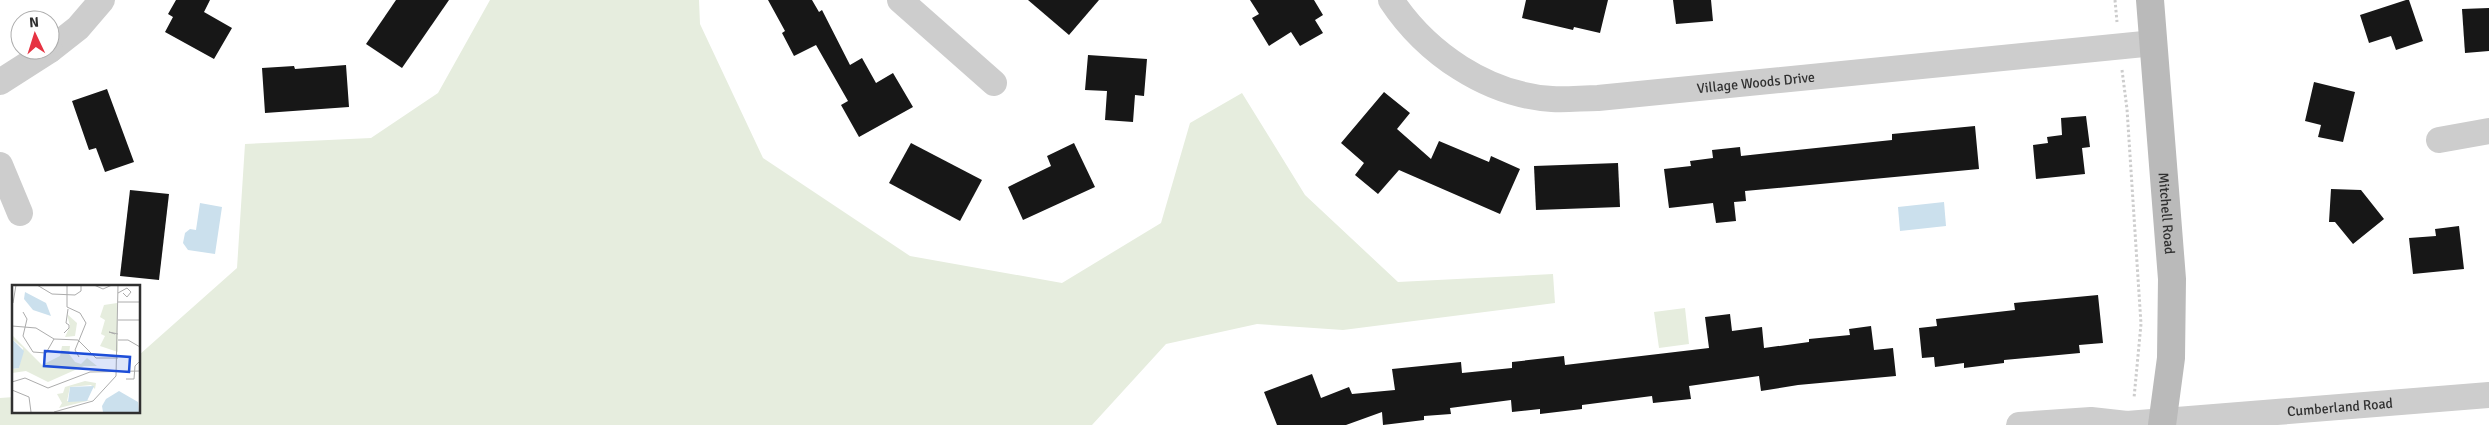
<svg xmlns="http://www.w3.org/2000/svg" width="2489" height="425" font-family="Signika,sans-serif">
  <rect width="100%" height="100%" fill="#fff"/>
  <g fill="#e6edde">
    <polygon points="490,0 699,0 700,24 763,158 910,256 1062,283 1161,223 1190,123 1242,93 1305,195 1398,282 1553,274 1555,303 1343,330 1257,324 1166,344 1092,425 0,425 0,398 14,397 14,411 139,411 139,355 237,268 245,144 371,138 438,93"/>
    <polygon points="1685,308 1689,344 1659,348 1654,312"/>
  </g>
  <g fill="#cbe0ed">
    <polygon points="1944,202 1946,226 1900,231 1898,207"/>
    <polygon points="200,203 222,207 215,254 188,250 183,243 185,233 190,229 196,230"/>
  </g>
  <g fill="#171717">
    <polygon points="176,0 210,0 204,12 232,28 214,59 165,32 173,17 168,14"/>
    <polygon points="396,0 449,0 402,68 366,44"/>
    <polygon points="768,0 812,0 819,12 822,10 850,65 862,58 876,83 893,73 913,107 859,137 841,105 848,101 816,45 794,56 782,33 785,31"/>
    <polygon points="1028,0 1099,0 1069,35"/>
    <polygon points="1250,0 1314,0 1323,15 1315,20 1323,33 1300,46 1291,32 1269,46 1252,18 1259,14"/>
    <polygon points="1526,0 1608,0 1600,33 1574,27 1573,30 1522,18"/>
    <polygon points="1673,0 1711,0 1713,21 1676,24"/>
    <polygon points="2406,0 2409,0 2423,41 2396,50 2391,36 2369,43 2360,15"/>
    <polygon points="2489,8 2489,51 2465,53 2462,9"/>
    <polygon points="1088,55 1147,59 1144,96 1135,95 1133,122 1105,120 1107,91 1085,90"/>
    <polygon points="346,65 349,107 265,113 262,68 294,66 295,69"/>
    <polygon points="2314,82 2355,92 2343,142 2318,137 2321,125 2305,121"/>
    <polygon points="107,89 134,162 105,172 96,148 89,150 72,101"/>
    <polygon points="1384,92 1410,113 1397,129 1431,159 1439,141 1489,162 1491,156 1520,169 1500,214 1399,170 1378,194 1355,175 1364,163 1341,143"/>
    <polygon points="2086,116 2090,147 2082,148 2085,174 2036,179 2033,145 2048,143 2047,137 2062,135 2061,118"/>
    <polygon points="1975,126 1979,169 1745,191 1746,201 1734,202 1736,221 1716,223 1713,203 1669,208 1664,169 1691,166 1690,161 1713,158 1712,150 1740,147 1741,156 1892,140 1892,134"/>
    <polygon points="911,143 982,180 960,221 889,183"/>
    <polygon points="1074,143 1095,187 1023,220 1008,187 1051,166 1047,156"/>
    <polygon points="1618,163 1620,207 1536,210 1534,166"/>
    <polygon points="2331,189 2361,190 2384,219 2353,244 2335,222 2329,222"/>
    <polygon points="130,190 169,194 159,280 120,276"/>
    <polygon points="2459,226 2464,269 2413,274 2409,238 2436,236 2435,229"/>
    <polygon points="2098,295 2103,343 2079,345 2080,353 2004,360 2004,363 1964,368 1964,363 1935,367 1934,357 1922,358 1919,328 1937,326 1936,319 2015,310 2014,303"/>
    <polygon points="1730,314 1732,331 1762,327 1764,348 1809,342 1809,339 1850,335 1849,329 1871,326 1874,350 1893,348 1896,376 1798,385 1761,391 1759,376 1689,386 1691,399 1653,403 1652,396 1582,405 1582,409 1540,414 1540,409 1512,412 1511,400 1450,408 1451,414 1424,416 1424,420 1383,425 1382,412 1346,425 1277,425 1264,392 1312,374 1321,398 1349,387 1352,394 1395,390 1392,369 1461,362 1462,373 1512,368 1512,362 1564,356 1565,365 1709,348 1705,317"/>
  </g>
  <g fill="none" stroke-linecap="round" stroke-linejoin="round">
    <g stroke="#cdcdcd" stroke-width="3" stroke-dasharray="2.5 2.5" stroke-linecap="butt">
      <polyline points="2115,0 2117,22"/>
      <polyline points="2122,70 2127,109 2141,324 2134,398"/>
    </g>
    <g stroke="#cdcdcd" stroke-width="26">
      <polyline points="900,0 994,83"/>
      <path id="s1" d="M 1391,0 C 1426,53 1487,95 1552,99 C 1567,100 1583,98 1598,98 L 2154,43"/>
      <polyline points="50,50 78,28 102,0"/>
      <polyline points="0,82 50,50"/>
      <polyline points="2439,140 2489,131"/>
      <polyline points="0,165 20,213"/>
      <path id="s2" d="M 2019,425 L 2091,420 L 2127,424 L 2489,395"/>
    </g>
    <path stroke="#bababa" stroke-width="28" id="s3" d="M 2150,0 L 2172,279 L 2171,358 L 2162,425"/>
  </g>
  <g text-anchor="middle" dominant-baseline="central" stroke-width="5" stroke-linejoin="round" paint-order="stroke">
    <g font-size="14" fill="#303030" stroke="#fff">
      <text stroke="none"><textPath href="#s1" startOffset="400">Village Woods Drive</textPath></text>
      <text stroke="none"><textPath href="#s3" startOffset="214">Mitchell Road</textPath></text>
      <text stroke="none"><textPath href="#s2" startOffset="322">Cumberland Road</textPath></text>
    </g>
  </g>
  <g transform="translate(12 285)">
    <rect width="128" height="128" fill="#fff"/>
    <path d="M 105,18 L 106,67 L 88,61 L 93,51 L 89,49 L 93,35 L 88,32 L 92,20 ZM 55,29 L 65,38 L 63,51 L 53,52 L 58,41 ZM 0,50 L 30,80 L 48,71 L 50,61 L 58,61 L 57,69 L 63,77 L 69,79 L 75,73 L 85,81 L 72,81 L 36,97 L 14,86 L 0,88 L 0,84 L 7,83 L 11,63 L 0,54 ZM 73,96 L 84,98 L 83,104 L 79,100 L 58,102 L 55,116 L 79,115 L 47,123 L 50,118 L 45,109 L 51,108 L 53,102 Z" fill="#e6edde"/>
    <path d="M 13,7 L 34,18 L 39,31 L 21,25 L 12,14 ZM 0,54 L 12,66 L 7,83 L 0,84 ZM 82,101 L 75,116 L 56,117 L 58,102 ZM 107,106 L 126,117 L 127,127 L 91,127 L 90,121 L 94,114 Z" fill="#cbe0ed"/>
    <path fill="none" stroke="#acacac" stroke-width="1" d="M 25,0 L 40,9 L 63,10 L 69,6 L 69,0M 55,0 L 55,22 L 68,28 L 74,38 L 63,65 L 67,72M 82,0 L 91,4 L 100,0M 106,8 L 115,3 L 119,7 L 115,12 L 111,8M 106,17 L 128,17M 1,18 L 4,0M 56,24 L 54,38 L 57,40 L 57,43 L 52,48 L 57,43M 11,27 L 15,34 L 11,51 L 21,67 L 34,68 L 42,54M 106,35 L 128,35M 0,41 L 24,43 L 42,54 L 66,55 L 84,73 L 106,73M 103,49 L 97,47 L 106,49M 106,55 L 116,55 L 128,62M 114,94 L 122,94 L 123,81 L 128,76M 0,97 L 13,93 L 36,103 L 78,87 L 128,86M 0,105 L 17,112 L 19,127M 42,127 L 81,116 L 104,91 L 106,0"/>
    <path fill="#1d4ed8" fill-opacity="0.15" stroke="#1d4ed8" stroke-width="2.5" d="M 33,66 L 118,72 L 117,87 L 32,81 Z"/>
    <rect width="128" height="128" fill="none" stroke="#303030" stroke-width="2.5"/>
  </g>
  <g transform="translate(35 35) rotate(356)"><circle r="24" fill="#ffffff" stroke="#acacac"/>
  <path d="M0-4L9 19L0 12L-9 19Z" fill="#e63342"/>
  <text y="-8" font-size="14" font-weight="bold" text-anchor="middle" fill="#303030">N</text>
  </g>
</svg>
